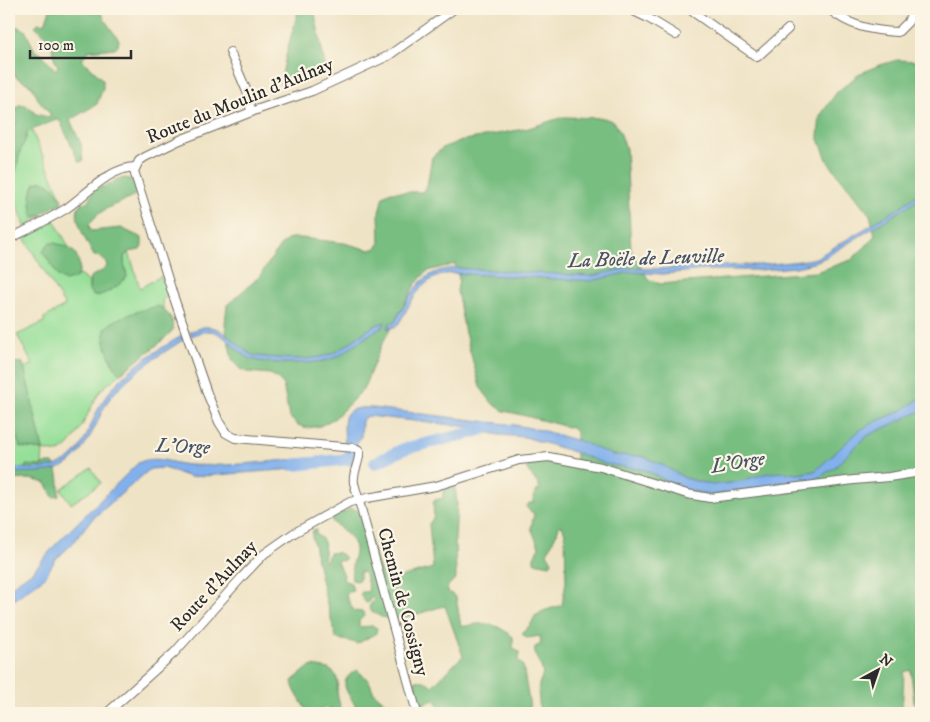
<svg xmlns="http://www.w3.org/2000/svg" width="930" height="722" font-family="'IM FELL DW Pica',serif">
  <rect width="100%" height="100%" fill="#fcf5e5"/>
  <filter id="ink" filterUnits="userSpaceOnUse"><feTurbulence type="fractalNoise" baseFrequency=".02" numOctaves="2"/><feDisplacementMap in="SourceGraphic" scale="10" xChannelSelector="R" yChannelSelector="G"/><feConvolveMatrix kernelMatrix="1 2 1 2 8 2 1 2 1" color-interpolation-filters="sRGB"/></filter>
  <filter id="wash" filterUnits="userSpaceOnUse"><feTurbulence type="fractalNoise" baseFrequency=".0096" numOctaves="4" result="noise"/><feDisplacementMap in="SourceGraphic" scale="20" xChannelSelector="R" yChannelSelector="G"/><feGaussianBlur stdDeviation="1.12" result="paint"/><feColorMatrix in="noise" values="0 0 0 0 0 0 0 0 0 0 0 0 0 0 0 0 0 1.4 0 .05"/><feComposite in="paint" operator="in"/></filter>
  <g filter="url(#wash)">
    <rect width="100%" height="100%" fill="#efe3c5"/>
    <g fill="#96df99" stroke="#608562">
      <path d="M 31,129 L 62,199 L 48,183 L 33,187 L 33,217 L 42,215 L 25,227 L 9,179 C 19,171 17,162 20,152 C 22,145 27,139 27,132 Z"/>
      <path d="M 53,218 L 70,249 L 54,243 L 74,279 L 79,275 L 89,282 L 89,290 C 103,288 117,289 127,277 L 124,262 L 124,256 L 129,252 L 140,288 L 161,276 L 168,295 L 162,301 L 164,310 L 159,306 L 109,354 L 112,364 L 120,374 C 115,379 107,384 102,389 C 90,404 77,446 59,452 C 54,453 48,451 43,450 L 42,466 L 9,471 L 9,410 L 20,447 L 43,450 L 24,367 L 33,365 L 17,335 L 44,322 L 44,318 L 65,306 L 23,236 Z"/>
      <polygon points="91,468 101,483 71,504 61,489"/>
    </g>
    <g fill="#78be81" stroke="#527456">
      <path d="M 50,9 L 101,9 L 104,19 L 119,40 L 118,46 L 114,48 L 88,51 L 82,59 L 103,80 L 103,88 L 97,104 L 70,120 L 81,144 L 83,161 L 79,162 L 60,121 L 56,120 L 27,132 C 27,139 22,145 20,152 C 17,162 19,171 9,179 L 9,117 L 13,123 L 16,124 L 16,108 L 19,105 L 26,105 L 36,114 L 48,117 L 51,115 L 38,99 L 32,86 L 16,77 L 14,73 L 9,61 L 10,37 L 9,32 L 11,28 L 16,26 L 25,30 L 35,51 L 40,53 L 56,70 L 58,66 L 55,61 L 52,49 L 54,46 L 52,43 L 44,42 L 46,36 L 35,26 L 38,23 L 43,24 L 46,22 Z"/>
      <polygon points="299,9 314,9 326,71 280,83 289,43"/>
      <path d="M 897,60 L 917,61 L 921,63 L 921,711 L 915,713 L 911,670 L 904,672 L 902,713 L 542,713 L 539,710 C 540,701 537,694 539,685 C 540,680 544,676 542,670 C 540,662 533,655 535,647 L 541,644 L 540,636 L 527,638 L 522,634 L 531,624 L 535,616 L 543,611 L 562,605 L 566,582 L 565,533 L 562,526 L 559,526 L 557,533 L 547,553 L 552,562 L 550,565 L 534,562 L 534,557 L 539,547 L 531,528 L 534,514 L 526,507 L 529,503 L 533,503 L 535,492 L 539,490 L 540,487 L 526,468 C 538,457 561,462 576,463 L 576,432 L 572,428 L 518,414 L 504,411 L 493,404 L 480,387 L 465,333 L 457,291 L 459,279 L 455,264 L 427,271 L 414,286 L 381,346 L 363,390 L 335,418 L 320,426 L 307,428 L 298,425 L 289,417 L 283,384 L 277,378 L 270,374 L 247,372 L 240,369 L 232,359 L 225,324 L 227,305 L 259,277 L 280,246 L 290,238 L 301,238 L 344,243 L 370,250 L 376,248 L 380,243 L 379,213 L 383,196 L 391,192 L 422,192 L 427,186 L 432,157 L 444,147 L 465,140 L 529,128 L 563,117 L 604,118 L 614,122 L 620,132 L 626,149 L 631,250 L 648,279 L 660,284 L 816,272 L 851,260 L 866,246 L 875,235 L 870,215 L 828,162 L 818,137 L 820,116 L 837,92 L 859,74 L 877,66 Z"/>
      <path d="M 126,178 L 134,181 L 137,192 C 132,199 128,199 121,202 C 110,206 94,215 89,225 L 91,231 L 121,228 L 142,238 L 142,246 L 140,250 L 129,252 L 124,256 L 124,262 L 127,277 C 120,285 103,297 93,296 L 89,290 L 90,277 L 102,271 L 107,266 L 106,262 L 99,256 L 94,256 C 89,246 69,213 81,204 C 83,202 86,202 89,201 L 94,189 L 109,185 L 117,179 Z"/>
      <path d="M 42,181 C 51,184 61,193 62,203 C 51,207 44,214 33,218 C 31,205 29,194 35,183 Z"/>
      <path d="M 49,243 C 58,243 68,246 74,252 C 77,255 78,260 79,263 C 81,276 76,279 65,281 L 58,276 L 43,252 Z"/>
      <path d="M 159,306 C 168,313 174,318 173,330 L 161,342 L 120,374 C 113,365 99,338 106,328 C 112,318 147,308 159,306 Z"/>
      <polygon points="9,362 23,363 43,450 20,447 9,410"/>
      <path d="M 48,463 L 53,463 C 60,472 59,485 59,496 L 53,497 L 46,483 L 30,479 L 9,480 L 9,471 L 25,469 L 26,465 L 41,466 Z"/>
      <path d="M 448,487 L 455,487 L 457,504 L 455,540 L 456,578 L 448,586 L 447,591 L 456,597 L 461,627 C 482,622 494,621 513,637 L 513,647 L 520,653 L 518,660 L 523,666 L 531,713 L 474,713 C 476,706 469,703 463,705 L 459,713 L 442,713 L 444,711 L 434,700 L 421,705 L 418,701 L 415,681 C 424,680 426,681 432,686 L 463,656 L 445,606 C 429,609 402,622 386,618 C 382,618 378,615 375,613 C 365,608 370,606 374,599 L 372,597 L 368,602 L 366,603 L 360,595 L 362,592 L 367,592 L 369,589 L 365,574 L 363,572 L 360,572 L 360,579 L 357,581 L 352,580 C 351,575 352,573 352,568 C 352,562 354,558 355,553 C 357,540 341,528 332,522 L 332,514 L 336,512 L 343,513 L 351,508 L 358,511 L 383,577 L 387,579 L 392,575 L 401,577 L 433,568 L 429,524 L 434,517 L 433,503 L 435,500 L 443,498 L 443,491 Z"/>
      <path d="M 316,529 L 316,534 C 318,536 321,537 323,540 C 327,546 322,556 324,562 L 326,562 L 329,553 C 336,552 342,552 345,559 L 342,561 L 338,560 L 337,563 L 344,575 L 343,580 L 351,583 L 353,591 L 348,592 L 346,596 L 354,611 L 363,612 L 365,615 L 359,621 L 359,627 L 373,626 L 377,628 L 376,633 L 357,644 C 350,640 343,641 336,638 C 328,608 320,579 315,549 C 314,541 310,538 313,530 Z"/>
      <path d="M 313,666 L 329,669 L 335,674 L 338,682 L 337,692 L 340,707 L 336,710 L 322,708 L 319,710 L 319,713 L 307,713 C 303,702 293,692 292,681 L 308,668 Z"/>
      <path d="M 357,670 L 369,681 L 374,693 L 393,709 L 395,713 L 358,713 C 355,697 331,684 357,670 Z"/>
    </g>
    <g fill="#81b0ec" stroke="#566e8c">
      <path d="M 921,192 L 921,198 L 826,257 L 813,263 L 796,267 L 760,270 L 705,270 L 663,274 L 630,272 L 591,281 L 450,273 C 417,279 413,302 397,326 L 387,329 L 390,323 L 394,323 C 411,295 419,270 456,268 L 592,276 L 628,268 L 658,269 L 699,266 L 761,265 L 801,261 L 816,258 L 826,252 L 899,208 Z"/>
      <path d="M 385,322 L 383,327 C 362,336 345,358 323,361 C 306,364 269,364 254,360 C 238,356 225,331 209,331 C 203,331 197,334 191,336 L 190,332 C 195,330 202,326 208,327 C 227,327 238,350 255,356 C 278,358 315,363 335,352 C 352,344 366,327 385,322 Z"/>
      <path d="M 185,334 L 186,338 C 160,355 131,372 111,397 C 104,405 100,417 95,427 C 70,476 59,471 9,473 L 9,468 C 25,468 47,471 62,463 C 87,452 90,418 105,398 C 124,370 156,351 185,334 Z"/>
      <path d="M 921,398 L 921,411 L 869,435 L 859,443 L 834,468 L 811,482 L 795,484 L 781,482 L 765,487 L 712,495 L 683,489 L 645,470 L 605,464 L 577,453 L 525,437 L 499,435 L 481,431 L 470,427 L 368,416 L 362,420 L 361,437 L 360,437 L 355,447 L 345,446 C 344,418 339,406 373,408 L 515,425 L 541,430 L 582,442 L 612,455 L 642,456 L 662,465 L 685,478 L 712,485 L 737,482 L 768,473 L 783,472 L 798,474 L 815,471 L 860,430 L 877,421 L 899,412 Z"/>
      <path d="M 310,458 L 308,468 L 190,477 L 164,468 L 150,469 L 90,521 L 73,543 L 55,560 L 45,577 L 9,603 L 9,588 L 33,571 L 57,543 L 138,463 C 157,454 171,464 190,465 C 228,467 272,461 310,458 Z"/>
    </g>
    <g fill="none" stroke-linecap="round" stroke-linejoin="round">
      <g stroke="#81b0ec" stroke-width="12">
        <polyline points="375,463 404,449 470,433 489,427"/>
        <polyline points="294,465 350,459 352,436"/>
      </g>
    </g>
  </g>
  <g filter="url(#ink)">
    <g fill="none" stroke-linecap="round" stroke-linejoin="round">
      <defs>
        <g id="street">
          <polyline points="629,9 648,18 676,35"/>
          <polyline points="691,9 693,12 757,57 788,29"/>
          <path d="M 829,9 C 849,26 872,31 898,32 L 908,22 L 913,9"/>
          <polyline points="230,52 248,94 251,112"/>
          <path d="M 9,239 C 29,229 48,220 67,208 C 87,194 109,168 135,167"/>
          <polyline points="107,713 174,653 243,576 264,554 294,533 350,502 367,498 436,486 519,460 549,457 601,467 687,494 710,498 854,480 889,477 921,472"/>
          <path d="M 417,713 L 354,483 C 352,471 361,461 359,450 L 355,448 L 235,438 L 226,433 L 219,422 L 207,393 L 173,295 L 134,171 L 139,161 L 145,157 L 180,140 L 259,109 L 312,91 L 388,56 L 454,9"/>
        </g>
      </defs>
      <use href="#street" stroke="#706b61" stroke-width="10"/>
      <use href="#street" stroke="#fff" stroke-width="8"/>
    </g>
  </g>
  <g text-anchor="middle" dominant-baseline="central" stroke-width="4.5" stroke-linejoin="round" paint-order="stroke">
    <g font-size="19" fill="#2b2b2b" stroke="#fcf5e5">
      <text transform="translate(240 101) rotate(-22)">Route du Moulin d'Aulnay</text>
      <text transform="translate(214 586) rotate(-47)">Route d'Aulnay</text>
      <text transform="translate(403 602) rotate(75)">Chemin de Cossigny</text>
    </g>
    <g font-size="20" font-style="italic" fill="#455365" stroke="#fcf5e5">
      <text transform="translate(646 259) rotate(-2)">La Boële de Leuville</text>
      <text transform="translate(183 447) rotate(2)">L'Orge</text>
      <text transform="translate(738 463) rotate(-9)">L'Orge</text>
    </g>
  </g>
  <rect width="930" height="722" fill="none" stroke="#fcf5e5" stroke-width="30"/>
  <g transform="translate(878 670) rotate(40)" stroke="#fcf5e5" stroke-width="4" paint-order="stroke">
  <path d="M0-4L9 19L0 12L-9 19Z" fill="#2b2b2b"/>
  <text y="-8" font-size="14" font-weight="bold" text-anchor="middle" fill="#2b2b2b">N</text>
  </g>
  <path d="M30 50v8h101v-8" fill="none" stroke="#2b2b2b" stroke-width="2.5"/>
  <text x="38" y="50" font-size="15" fill="#2b2b2b" stroke="#fcf5e5" stroke-width="4" paint-order="stroke">100 m</text>
</svg>
